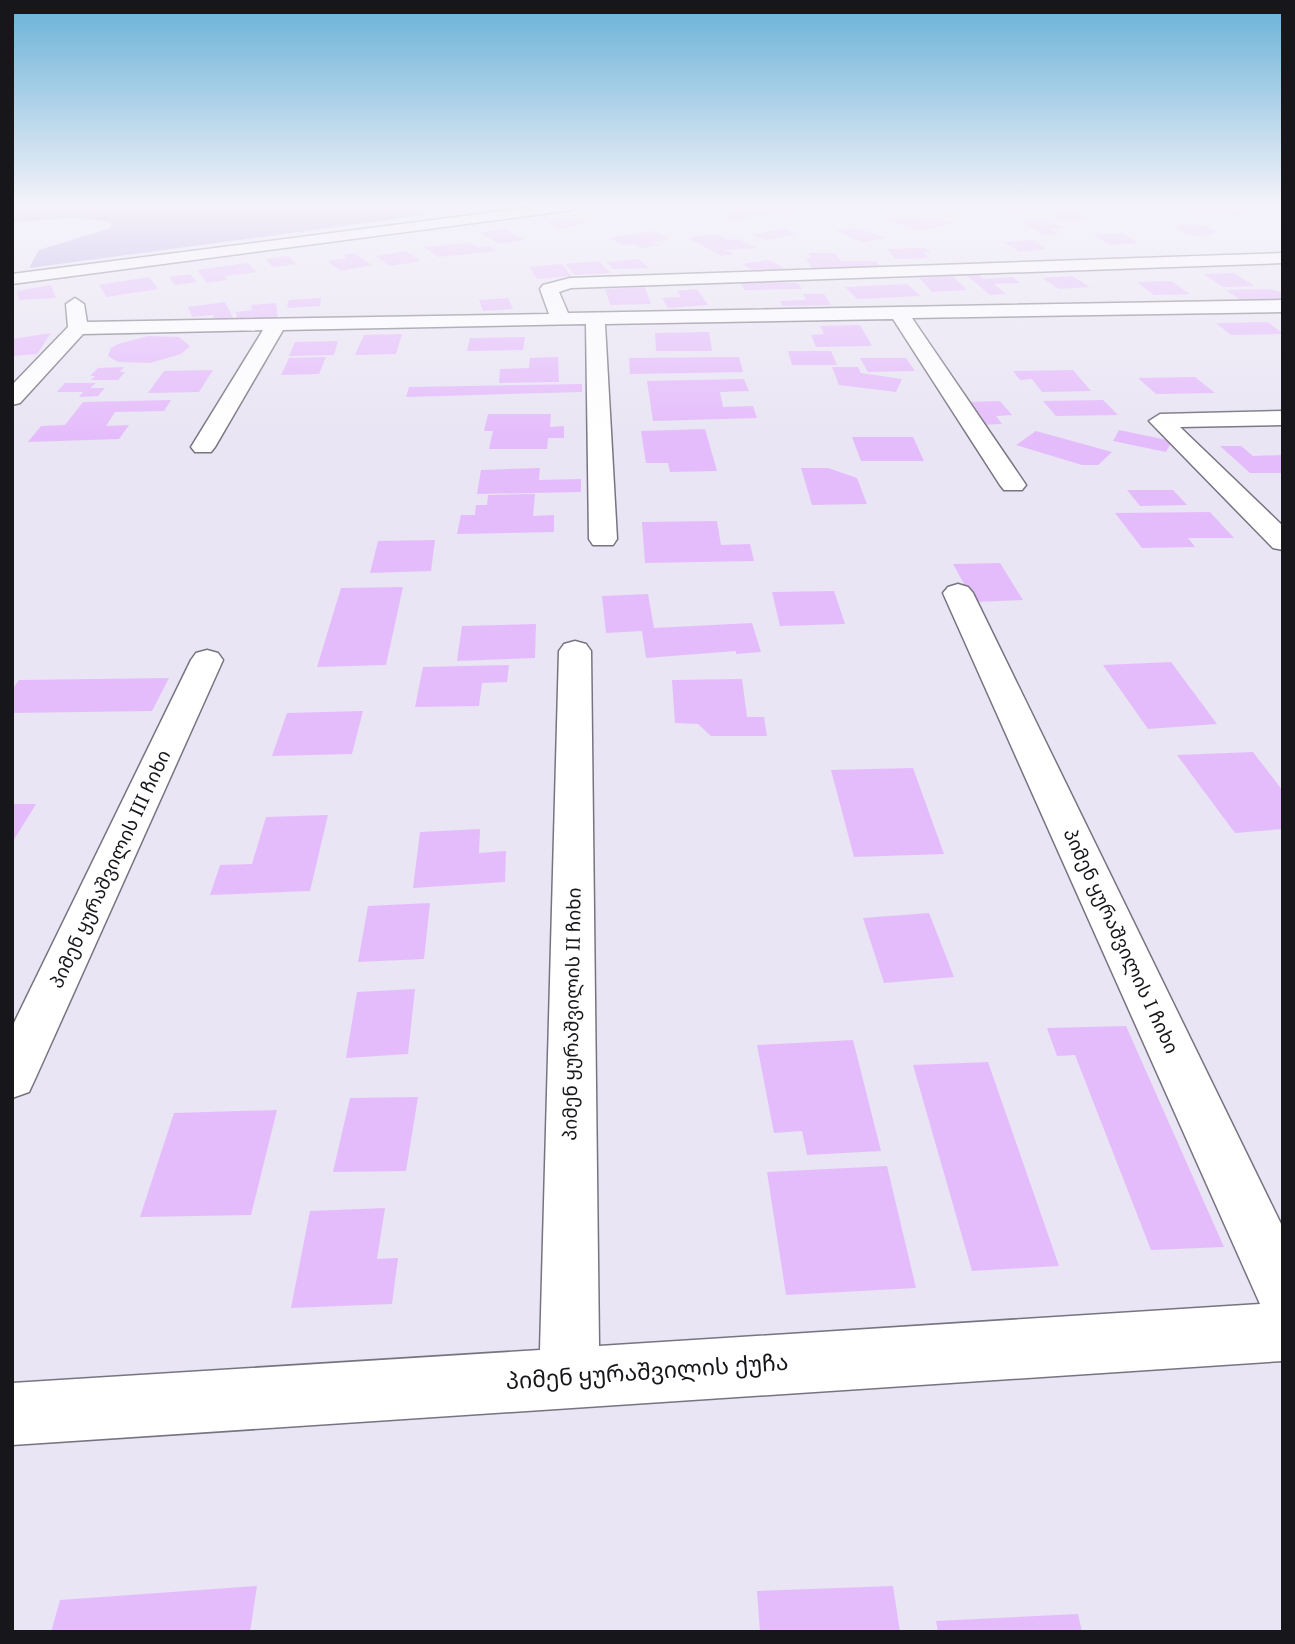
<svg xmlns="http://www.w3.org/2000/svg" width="1295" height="1644" font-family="'Roboto Serif','Noto Sans Georgian',serif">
  <rect width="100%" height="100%" fill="#e9e5f4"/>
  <polygon fill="#bba8e7" points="12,206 412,206 426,215 29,268 39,250 111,228 111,222 75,218 12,222"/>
  <g fill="#e5bcfb">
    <polygon points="438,206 463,206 472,211 452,213"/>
    <polygon points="471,206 503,206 507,208 481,211"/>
    <polygon points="737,206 780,206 795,212 731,220 720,215 750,211"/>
    <polygon points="994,206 1028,206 1039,209 1017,214"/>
    <polygon points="1199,206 1220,206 1258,211 1240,216 1188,212"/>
    <polygon points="1074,211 1089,219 1063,221 1048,213"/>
    <polygon points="900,217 936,218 953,224 917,230 887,219"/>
    <polygon points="573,218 585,224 559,228 547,222"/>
    <polygon points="1046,219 1063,228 1050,229 1058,234 1044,235 1020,220"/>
    <polygon points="1194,223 1218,231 1201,236 1189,235 1173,227"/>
    <polygon points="858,228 885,238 863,242 836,231"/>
    <polygon points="504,229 524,240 500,244 480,233"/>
    <polygon points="783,229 796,235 765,240 752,235"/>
    <polygon points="653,231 669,239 652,242 659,245 641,248 635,244 624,246 609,238"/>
    <polygon points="1122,233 1138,243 1109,245 1093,234"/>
    <polygon points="715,234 729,240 738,239 758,248 725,250 734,254 721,256 688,238"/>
    <polygon points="1033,240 1046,249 1020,252 1004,242"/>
    <polygon points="470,243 478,248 489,246 497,251 438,257 424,247"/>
    <polygon points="926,248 931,252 923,252 928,258 896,259 887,249"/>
    <polygon points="406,251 421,261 390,266 376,256"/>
    <polygon points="353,253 372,265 341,271 327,261 347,258 343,255"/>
    <polygon points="808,253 835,253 841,261 876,261 881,268 812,269 806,258 811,258"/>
    <polygon points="288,256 296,264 273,267 265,259"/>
    <polygon points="638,259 649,268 613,269 606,262"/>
    <polygon points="769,260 786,269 752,270 742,264"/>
    <polygon points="598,261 611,273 575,275 565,264"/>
    <polygon points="248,263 256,272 224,276 227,280 207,283 197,270"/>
    <polygon points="562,264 571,276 537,279 529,267"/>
    <polygon points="976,272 984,279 1013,277 1020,283 994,284 1006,294 990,295 964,273"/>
    <polygon points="1234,273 1255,286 1223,287 1203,274"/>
    <polygon points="190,274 197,282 175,285 169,277"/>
    <polygon points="953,276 967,290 932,292 919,278"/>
    <polygon points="1072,276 1090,287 1059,289 1042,278"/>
    <polygon points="149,277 158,289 107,297 99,285"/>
    <polygon points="740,281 798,283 802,289 744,290"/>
    <polygon points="1171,281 1190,294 1154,295 1137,282"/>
    <polygon points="907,284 921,296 857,299 845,287"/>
    <polygon points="51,285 56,298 19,300 17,291"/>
    <polygon points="645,287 651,304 610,305 605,289"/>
    <polygon points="697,289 708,305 668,308 662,298 681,297 677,291"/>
    <polygon points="1268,289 1283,292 1283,301 1243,302 1226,290"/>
    <polygon points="803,294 824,294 831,305 783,306 780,301 806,300"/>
    <polygon points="321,298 320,306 287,308 289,300"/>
    <polygon points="508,298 513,309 483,311 479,300"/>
    <polygon points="225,302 233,318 215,320 213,315 192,317 188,307"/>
    <polygon points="276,303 278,319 237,320 236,312 252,310 251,305"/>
    <polygon points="1268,322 1283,334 1231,335 1216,323"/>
    <polygon points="860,325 872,346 816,347 811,335 824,334 820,326"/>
    <polygon points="709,332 712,351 656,351 655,333"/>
    <polygon points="51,333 37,354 12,356 12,339"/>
    <polygon points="402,334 396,354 355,355 364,335"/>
    <polygon points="148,336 179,337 190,346 181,354 150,363 118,362 108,356 111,348 118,344"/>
    <polygon points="525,337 523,350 467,351 470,338"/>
    <polygon points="338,341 334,355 289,356 295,342"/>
    <polygon points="788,351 831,351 837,365 792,365"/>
    <polygon points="326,357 319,374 281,375 289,358"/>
    <polygon points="558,357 559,382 499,383 500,369 529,368 530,358"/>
    <polygon points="739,357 743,372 630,374 629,358"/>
    <polygon points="860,358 906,358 915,371 868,372"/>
    <polygon points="124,367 120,372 125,372 118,380 91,380 95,376 90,376 98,368"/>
    <polygon points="832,367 858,367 861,373 902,379 896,392 839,385"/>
    <polygon points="213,370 199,392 148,393 164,371"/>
    <polygon points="1073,370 1091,391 1042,392 1032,379 1020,380 1013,371"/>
    <polygon points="1195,377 1215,393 1156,394 1138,378"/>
    <polygon points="744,379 749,391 720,392 723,407 753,406 757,418 653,421 647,381"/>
    <polygon points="65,383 96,383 90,388 105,388 98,396 79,397 83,392 57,392"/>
    <polygon points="582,384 582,392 406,397 409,387"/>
    <polygon points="171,400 164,411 115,412 106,426 129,425 119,439 28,442 41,426 65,425 83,402"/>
    <polygon points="1103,400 1118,415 1056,416 1043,401"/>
    <polygon points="1000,401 1012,415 996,416 1002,424 977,425 968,402"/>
    <polygon points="488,414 551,414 550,427 564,426 564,438 548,438 547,449 489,449 493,431 484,431"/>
    <polygon points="705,429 717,471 670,472 668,463 646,463 641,431"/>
    <polygon points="1119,430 1172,441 1166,452 1113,441"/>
    <polygon points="1036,431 1112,452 1098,465 1082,465 1016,445"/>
    <polygon points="852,437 913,437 924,461 861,461"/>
    <polygon points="1220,446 1241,446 1253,456 1283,455 1283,473 1250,473"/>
    <polygon points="540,468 539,480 581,479 581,492 477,494 481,470"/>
    <polygon points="801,468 828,468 857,478 867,504 812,505"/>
    <polygon points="1127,490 1173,490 1187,505 1140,506"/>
    <polygon points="535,494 533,516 554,515 554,532 457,534 461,515 475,515 476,505 487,505 488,495"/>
    <polygon points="1210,512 1234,538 1188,538 1195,547 1142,548 1115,513"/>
    <polygon points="717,521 721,545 750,544 754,561 645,563 642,522"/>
    <polygon points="435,540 431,571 370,573 378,541"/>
    <polygon points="1000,563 1023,600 974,602 953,564"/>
    <polygon points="403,587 386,665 317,667 341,588"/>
    <polygon points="834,591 845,624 780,626 772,592"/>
    <polygon points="648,594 654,628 752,623 761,652 736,654 736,651 646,658 642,631 606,633 602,596"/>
    <polygon points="536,624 535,658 457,661 462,626"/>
    <polygon points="1171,662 1217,724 1148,729 1103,665"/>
    <polygon points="509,665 507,682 482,683 479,706 415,707 423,667"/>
    <polygon points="169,678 152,711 12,713 12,690 19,680"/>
    <polygon points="742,679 747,717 764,717 767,736 711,736 698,724 675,723 672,680"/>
    <polygon points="363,711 352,754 272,756 287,713"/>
    <polygon points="1253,752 1283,791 1283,829 1235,833 1177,755"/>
    <polygon points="913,768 944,854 854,857 831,770"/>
    <polygon points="12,804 36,804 12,843"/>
    <polygon points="328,815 310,891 210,895 220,865 252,864 266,817"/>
    <polygon points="480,829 479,853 506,851 505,882 413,888 420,832"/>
    <polygon points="430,903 424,959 358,962 368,906"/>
    <polygon points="929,913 954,977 884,983 863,918"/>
    <polygon points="415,989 408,1054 346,1058 357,992"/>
    <polygon points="1126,1026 1224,1247 1151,1250 1075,1055 1057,1056 1047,1028"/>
    <polygon points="853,1040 881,1151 807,1155 802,1131 774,1133 757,1045"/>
    <polygon points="988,1062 1059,1266 972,1271 913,1065"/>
    <polygon points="418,1097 406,1171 333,1172 350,1098"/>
    <polygon points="277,1110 251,1215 140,1217 174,1113"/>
    <polygon points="887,1166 916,1288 786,1295 767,1172"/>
    <polygon points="385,1208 377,1259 398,1258 392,1304 291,1308 310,1211"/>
    <polygon points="257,1586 250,1632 51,1632 60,1600"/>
    <polygon points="893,1586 900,1632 760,1632 757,1591"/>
    <polygon points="1078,1614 1082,1632 938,1632 936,1621"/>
  </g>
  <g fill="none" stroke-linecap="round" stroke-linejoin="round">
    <defs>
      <g id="minor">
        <polygon points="542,206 579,206 572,210 12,284 12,274"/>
        <polygon points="1283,253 1283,263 571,288 559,292 568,313 1283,300 1283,312 912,318 1026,485 1022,490 1004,490 1000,485 893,319 605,324 617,539 613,545 593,545 589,539 586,324 283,330 215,447 211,452 195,452 191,447 263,330 83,334 20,403 12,405 12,385 68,327 66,304 75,298 84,304 87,322 549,314 540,289 543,285 570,278"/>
        <polygon points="1283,411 1283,425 1180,427 1283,526 1283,550 1273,548 1149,421 1160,414"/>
        <polygon points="958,584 968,587 973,593 1283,1228 1283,1361 12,1445 12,1383 540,1350 559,651 564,644 575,641 586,644 591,651 599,1346 1260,1304 943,593 948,587"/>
        <polygon points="207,650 218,653 223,660 36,1077 29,1092 12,1098 12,1027 191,660 196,653"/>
      </g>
    </defs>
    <use href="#minor" stroke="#777480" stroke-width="3"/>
    <use href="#minor" fill="#fff" fill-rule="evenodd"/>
  </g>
  <linearGradient id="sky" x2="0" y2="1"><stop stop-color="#67b1d7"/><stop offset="0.47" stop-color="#f5f3fa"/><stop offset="1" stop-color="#f5f3fa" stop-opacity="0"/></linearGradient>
  <rect width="1295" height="436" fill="url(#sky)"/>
  <g text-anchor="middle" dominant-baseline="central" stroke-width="6" stroke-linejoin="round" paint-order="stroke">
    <g font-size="19" fill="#17161b" stroke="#fff">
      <text transform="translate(110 869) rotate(-65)">პიმენ ყურაშვილის III ჩიხი</text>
      <text transform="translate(1121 941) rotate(65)">პიმენ ყურაშვილის I ჩიხი</text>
      <text transform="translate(572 1014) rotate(-89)">პიმენ ყურაშვილის II ჩიხი</text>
    </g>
    <g font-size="23" fill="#17161b" stroke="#fff">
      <text transform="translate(647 1372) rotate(-4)">პიმენ ყურაშვილის ქუჩა</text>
    </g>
  </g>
  <rect width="1295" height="1644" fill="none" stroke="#17161b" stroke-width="28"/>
</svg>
